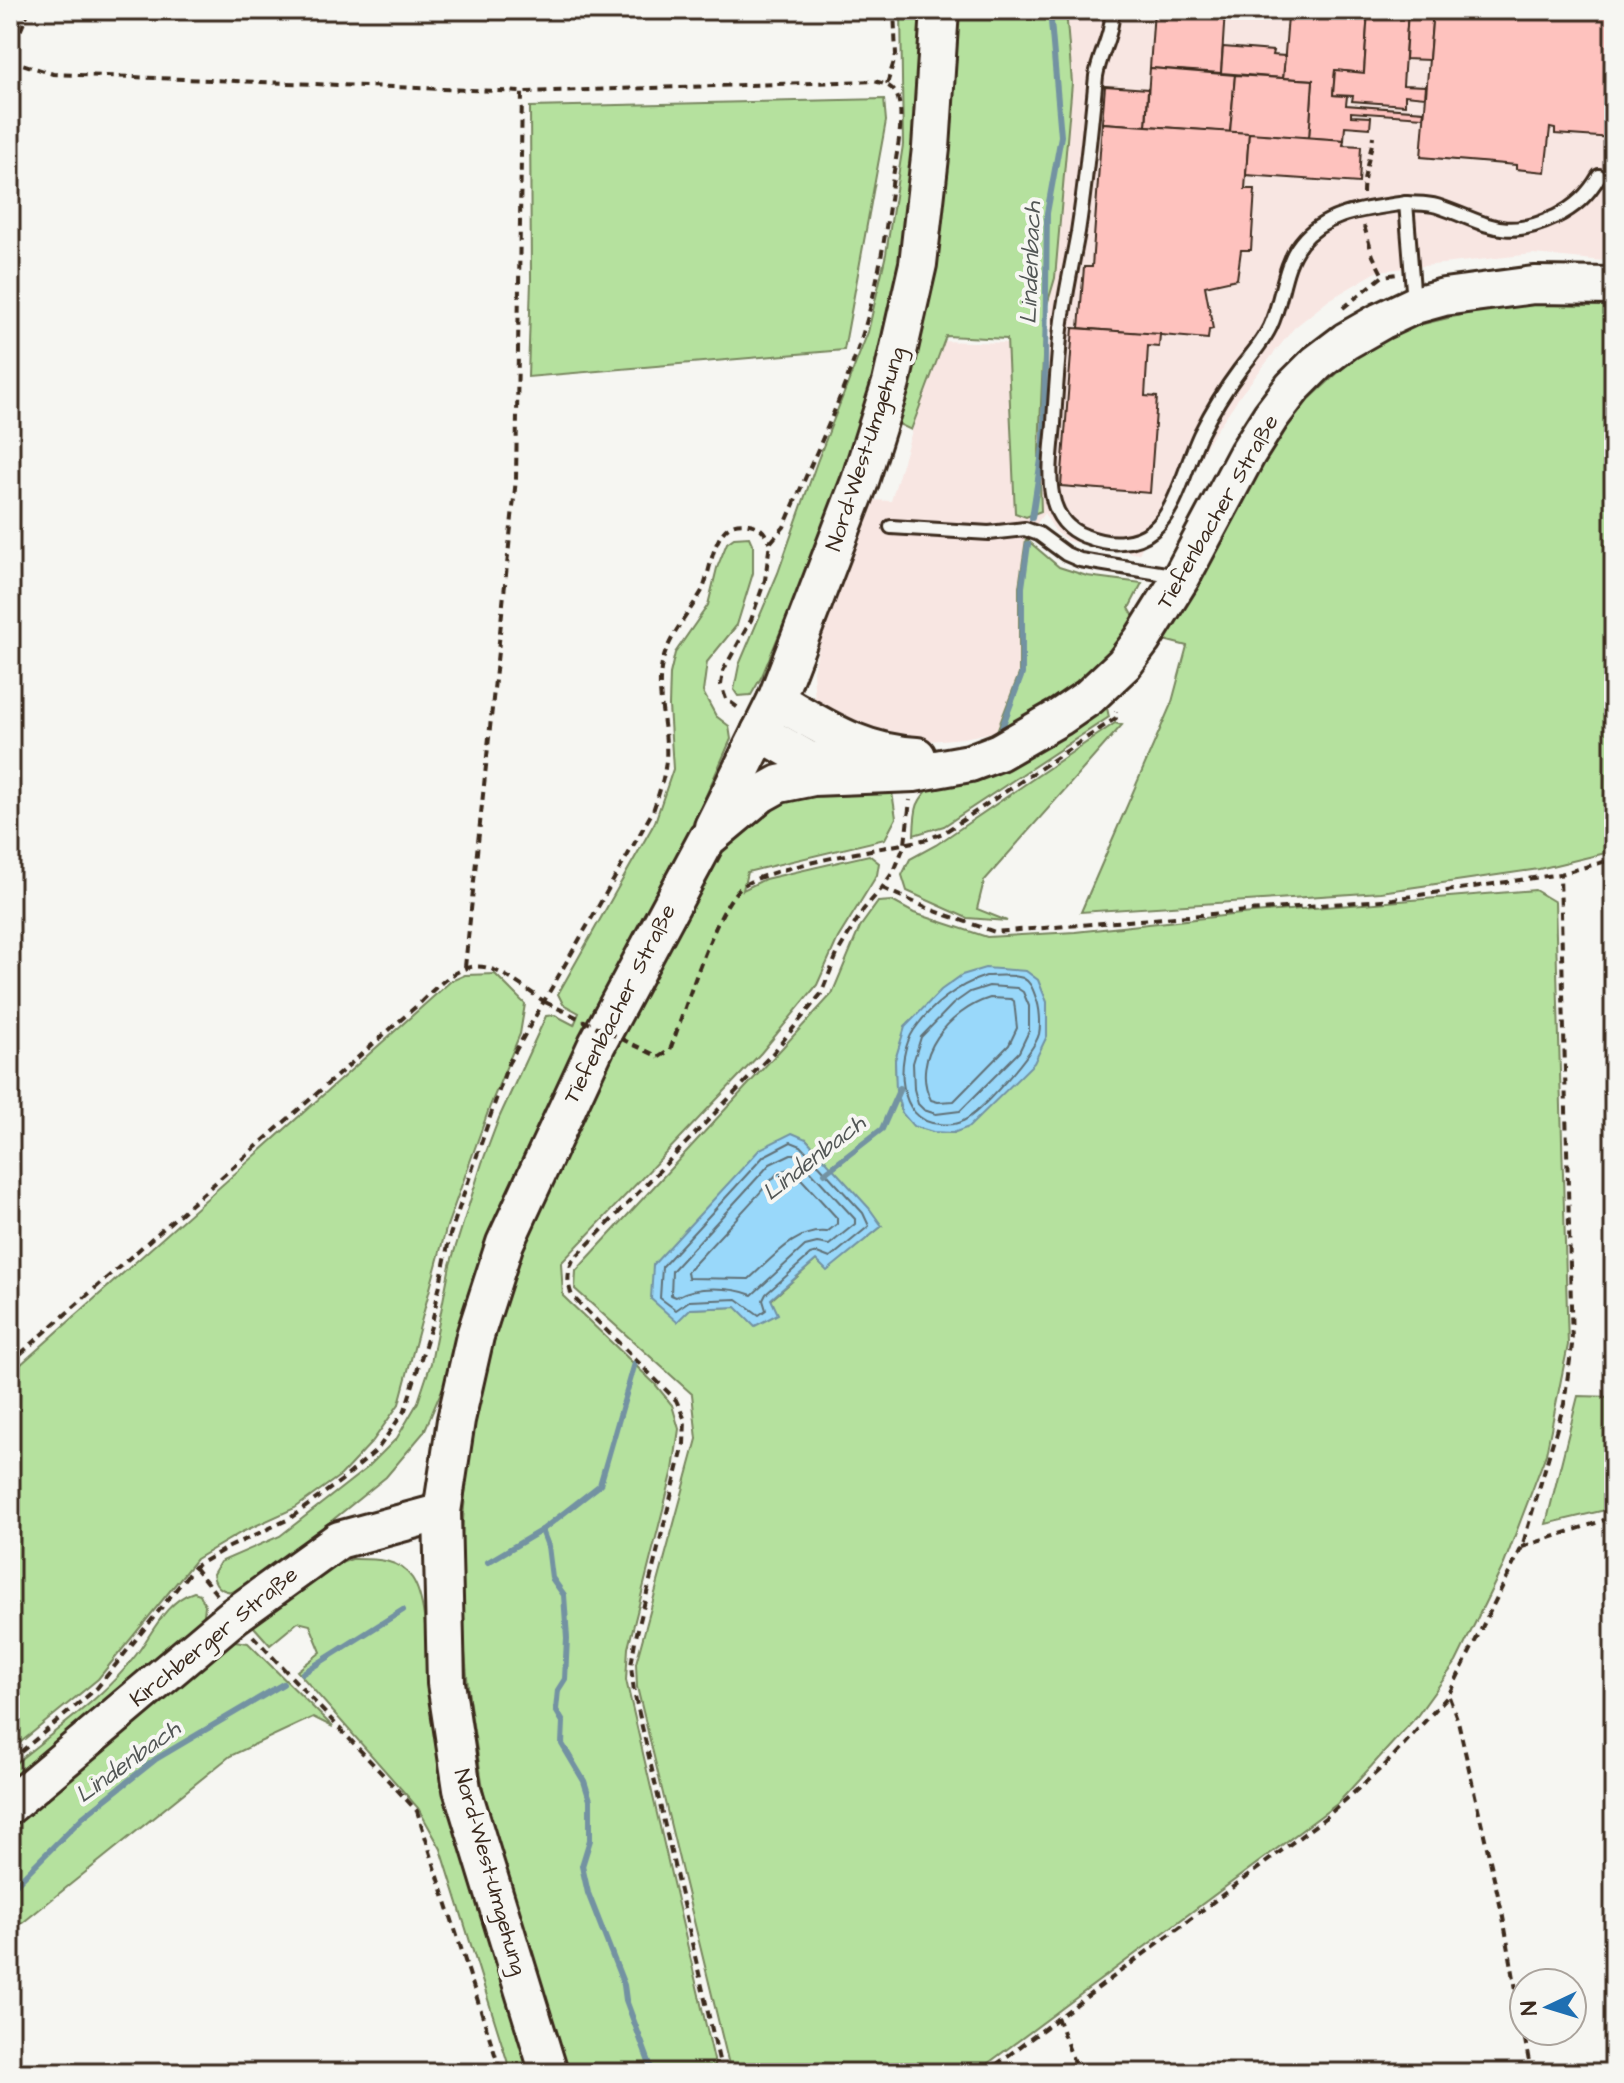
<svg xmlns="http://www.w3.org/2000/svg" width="1624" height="2083" font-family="'Architects Daughter',sans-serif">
  <rect width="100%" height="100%" fill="#f6f6f2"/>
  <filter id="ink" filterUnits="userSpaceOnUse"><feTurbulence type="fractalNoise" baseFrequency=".0125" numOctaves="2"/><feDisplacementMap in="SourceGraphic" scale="16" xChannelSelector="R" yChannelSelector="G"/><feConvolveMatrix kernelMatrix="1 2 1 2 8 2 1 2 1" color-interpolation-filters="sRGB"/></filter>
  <g filter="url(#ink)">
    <polygon fill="#f8e6e2" points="1053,10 1614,10 1614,262 1533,254 1378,271 1329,300 1294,328 1242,393 1208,442 1170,522 1161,535 1143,545 1139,554 1067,541 1055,531 1044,513 1026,539 1019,587 1019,674 997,731 964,738 907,743 843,726 815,702 813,671 822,635 872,500 891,501 939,341 1050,344"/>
    <g fill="#b5e19e" stroke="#78865e" stroke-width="2" fill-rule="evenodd">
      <polygon points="901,10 924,10 919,150 902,268 881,358 864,415 810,560 762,676 751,695 738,696 734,690 739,665 778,573 817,462 868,332 886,254 903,145"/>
      <polygon points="949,10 1066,10 1072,83 1055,278 1045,312 1039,450 1041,511 1026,517 1015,513 1007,339 946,336 911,430 888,419"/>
      <polygon points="884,99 886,121 844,350 528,377 531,280 530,107"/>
      <polygon points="1529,299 1614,303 1614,851 1539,869 1381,892 1081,912 1172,702 1187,646 1164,640 1203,566 1289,418 1357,355 1410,327"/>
      <path d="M 749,537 L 753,546 L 753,573 L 737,625 L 707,662 L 703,692 L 716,716 L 729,726 L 731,739 L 662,895 L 478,1282 L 444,1385 L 424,1432 L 386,1477 L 242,1593 C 227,1592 215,1591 213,1574 L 220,1562 L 280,1536 L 367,1468 L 397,1438 L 418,1402 L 431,1363 L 450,1265 L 482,1163 L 499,1118 L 546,1016 L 555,1015 L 574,1025 L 579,1013 L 563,1004 L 558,994 L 655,822 L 673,769 L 669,706 L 670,674 L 675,653 L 708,605 L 717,568 L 727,543 L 734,538 Z"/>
      <path d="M 1026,539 L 1059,567 L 1087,576 L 1142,583 L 1129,608 L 1137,622 C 1121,644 1096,675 1074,691 C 1050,707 1024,720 997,731 L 1019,674 L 1019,587 Z"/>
      <path d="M 1107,708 L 1109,717 L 944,826 L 914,835 C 915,807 915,801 936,782 L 1061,733 Z"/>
      <polygon points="1115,723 1122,725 984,881 977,909 1007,921 967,918 907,891 902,875 910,859 936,845"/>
      <polygon points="794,790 892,792 896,818 885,839 747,872 743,890 765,879 869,855 879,863 877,875 838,938 817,985 761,1053 561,1263 563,1296 655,1384 672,1405 679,1429 673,1470 628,1648 626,1680 717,2073 562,2073 491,1839 469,1699 463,1629 461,1547 467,1468 480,1370 522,1247 619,1032 716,854"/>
      <path d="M 1535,890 L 1555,902 L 1568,1345 L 1546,1454 L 1504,1564 L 1456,1662 L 1417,1716 L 1337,1804 L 975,2073 L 731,2073 L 637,1687 L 636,1663 L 697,1439 L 692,1394 L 575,1289 L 576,1271 L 832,994 L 860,927 L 878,902 L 892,901 L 914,913 L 987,937 L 1075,932 L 1241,914 ZM 895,1060 L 953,1133 C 897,1132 897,1108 895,1060 ZM 806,1139 L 882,1226 L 827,1270 L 816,1260 L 771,1300 L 736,1307 L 690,1309 Z"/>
      <polygon points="495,974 525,1004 520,1034 490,1106 446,1229 399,1404 372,1442 341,1475 295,1508 242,1532 196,1559 98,1679 10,1751 10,1374 451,981 465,975"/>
      <polygon points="1578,1396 1614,1397 1614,1508 1546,1524"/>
      <path d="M 352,1559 C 374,1559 398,1558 412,1578 C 430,1605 426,1671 431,1704 C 439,1770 460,1835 479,1898 C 497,1957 516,2015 534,2073 L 511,2073 L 441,1849 L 418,1808 L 297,1671 L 321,1652 L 310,1625 L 298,1622 L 270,1645 L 254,1627 L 254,1618 L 327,1568 Z"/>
      <path d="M 194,1592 L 200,1594 L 205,1605 L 203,1624 L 10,1781 L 10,1768 C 52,1732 103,1699 136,1655 C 153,1633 165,1601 194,1592 Z"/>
      <polygon points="228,1640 248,1643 333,1727 313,1717 230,1756 10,1933 10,1818"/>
    </g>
    <g fill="#99d8fa" stroke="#7392a2" stroke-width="2">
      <polygon points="985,968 1026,971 1038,980 1047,1002 1047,1036 1034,1063 969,1127 953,1133 933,1132 913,1126 902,1113 896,1092 895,1060 905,1027 941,990 962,975"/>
      <polygon points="792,1133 806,1139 869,1208 882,1226 827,1271 816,1260 771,1299 778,1314 755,1326 736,1307 690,1309 677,1322 651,1299 653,1265 760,1149"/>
    </g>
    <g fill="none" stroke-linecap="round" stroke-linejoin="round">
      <g stroke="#617076" stroke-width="2">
        <path d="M 986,976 C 997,976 1012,974 1023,978 C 1031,982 1033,990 1036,998 C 1040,1007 1041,1024 1039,1034 C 1034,1053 980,1113 963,1121 C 956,1125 947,1125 939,1124 C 897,1122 895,1058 914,1030 C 931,1005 958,985 986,976 Z"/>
        <polygon points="989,986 1017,988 1023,992 1029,1006 1029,1031 1019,1052 960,1111 936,1114 924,1110 918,1104 914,1089 913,1063 921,1037 953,1004 970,992"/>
        <path d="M 990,998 L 1011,999 L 1014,1001 L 1017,1028 L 1009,1045 L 954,1101 L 938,1102 L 931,1100 C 909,1057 950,1010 990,998 Z"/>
        <polygon points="791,1142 801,1146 863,1213 869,1226 830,1258 817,1253 810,1255 766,1294 763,1300 766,1310 759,1315 737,1299 689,1301 676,1310 660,1298 662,1267 764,1156"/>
        <path d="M 791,1154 L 795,1154 L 855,1219 L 855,1224 L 829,1245 L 817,1243 L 805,1246 L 752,1295 C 732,1287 696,1285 676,1297 L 671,1295 L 672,1271 L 770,1164 Z"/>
        <path d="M 788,1169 L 792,1169 L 837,1218 L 837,1224 L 827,1232 C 795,1228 771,1260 749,1279 L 688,1278 L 687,1272 L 777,1174 Z"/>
      </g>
      <g stroke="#7392a2" stroke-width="6">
        <polyline points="1032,518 1044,440 1047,213 1061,136 1050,10"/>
        <polyline points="1001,730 1022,674 1022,587 1028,544"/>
        <polyline points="825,1173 882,1129 900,1088"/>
        <polyline points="542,1530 548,1546 552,1578 564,1595 567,1638 565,1679 558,1690 556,1710 563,1722 562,1744 584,1781 590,1800 590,1840 582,1866 588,1893 624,1985 626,2000 653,2073"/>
        <polyline points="488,1562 542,1530 600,1485 635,1363"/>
        <polyline points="303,1673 403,1610"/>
        <polyline points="10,1890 83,1817 156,1759 283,1684"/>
      </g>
    </g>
    <g fill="#fec2be" stroke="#3b2a1e" stroke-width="2">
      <polygon points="1154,10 1225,10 1221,73 1150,68"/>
      <polygon points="1281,10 1368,10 1364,73 1335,70 1333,95 1347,96 1346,105 1424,111 1423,117 1351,112 1351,116 1371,117 1370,128 1345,126 1344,140 1309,138 1313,80 1283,78 1288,16 1280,15"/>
      <polygon points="1368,10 1408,10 1403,85 1426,86 1425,97 1405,95 1405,105 1352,101 1353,96 1333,95 1335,70 1364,73"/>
      <polygon points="1408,10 1433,10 1429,60 1405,59"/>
      <polygon points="1433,10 1614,10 1613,138 1555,134 1555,129 1550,128 1545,172 1516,169 1516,165 1421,157"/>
      <polygon points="1223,47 1273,51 1272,55 1285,56 1283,78 1221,73"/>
      <polygon points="1150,68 1235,75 1230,132 1146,126"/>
      <polygon points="1235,75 1313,80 1309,138 1230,132"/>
      <polygon points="1105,86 1148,89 1146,126 1102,123"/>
      <polygon points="1102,123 1249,133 1245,189 1255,189 1251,250 1241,250 1237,279 1205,286 1213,329 1209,330 1208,339 1079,328 1084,267 1092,267"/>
      <polygon points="1249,133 1344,140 1343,145 1361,146 1359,183 1246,175"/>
      <polygon points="1073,328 1160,334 1159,347 1148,346 1145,396 1157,397 1150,493 1061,486"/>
    </g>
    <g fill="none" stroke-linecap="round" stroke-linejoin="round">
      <defs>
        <g id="lane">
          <path d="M 1112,10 C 1113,35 1100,53 1096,76 C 1091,128 1086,180 1078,232 C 1071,271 1061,312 1059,351 C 1057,376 1055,400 1054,424 C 1051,462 1039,519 1085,536 C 1107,545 1134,546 1153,530 C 1177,510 1187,461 1201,433 C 1212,411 1224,391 1239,371 C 1250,356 1262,344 1270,327 C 1283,300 1282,267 1301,243 C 1326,211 1369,209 1406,203 L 1414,302"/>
          <path d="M 1406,203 C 1416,204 1427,203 1437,206 C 1486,222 1502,242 1555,217 C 1575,207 1588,195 1599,176"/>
          <polyline points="891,527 989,533 1025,529 1039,534 1066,554 1080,560 1178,576"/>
        </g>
        <g id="secondary">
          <path d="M 776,700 C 824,727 859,753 917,756"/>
          <polyline points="760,732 807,759 842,770"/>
          <polyline points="713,827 776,700 860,481 891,383 918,264 931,148 940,10"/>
          <polyline points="10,1805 234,1616 339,1540 442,1512"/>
          <polyline points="549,2073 462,1789 446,1683 442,1512 456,1420 475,1336 505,1243 597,1044 707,839 761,794 779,784 813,777 914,773 970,763 999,752 1060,717 1089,697 1124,664 1142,640 1182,576 1247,454 1271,416 1293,387 1317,363 1346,341 1381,321 1415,305 1444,297 1534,285 1614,286"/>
        </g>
      </defs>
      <use href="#lane" stroke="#3b2a1e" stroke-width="18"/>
      <use href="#secondary" stroke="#3b2a1e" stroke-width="42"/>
      <g stroke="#3b2a1e" stroke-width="4" stroke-dasharray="8 6" stroke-linecap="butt">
        <polyline points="10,56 29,10"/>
        <path d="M 10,60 L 53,74 L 522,92 L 874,81 C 882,83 890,85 895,92 C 907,110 896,156 893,177 C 886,230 879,282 863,333 C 842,400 811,463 784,527 L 770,543 L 765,580 L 751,620 L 723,671 L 721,685 L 726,699 L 741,710"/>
        <polyline points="887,84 896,55 894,10"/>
        <path d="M 1363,194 C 1363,173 1371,156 1373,136"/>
        <polyline points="1364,226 1373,256 1383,276"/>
        <polyline points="1343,308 1383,276 1398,274"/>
        <polyline points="882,888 932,910 995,932 1393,899 1560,874 1614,859"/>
        <polyline points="465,967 516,479 522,92"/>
        <path d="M 659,1057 L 670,1050 C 684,1013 715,910 740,888 C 763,867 891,847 928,839 L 945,832 L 1116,718 L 1116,711"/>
        <path d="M 10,1363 L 421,1002 C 475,946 489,964 545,1002"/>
        <polyline points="1522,1547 1614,1517"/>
        <polyline points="194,1567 218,1596"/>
        <polyline points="253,1636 417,1811 501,2073"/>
        <polyline points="1449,1697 1458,1721 1503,1917 1531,2073"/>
        <path d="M 10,1761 L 97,1688 L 194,1567 L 225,1549 L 289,1519 L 342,1480 L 377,1450 L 405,1410 L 432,1323 L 450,1235 L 508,1064 L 653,811 C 660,790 668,768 666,745 C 665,717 655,688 663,660 C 670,635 689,613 702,591 C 713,568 712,516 749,524 C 761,526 765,532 770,543"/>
        <polyline points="1057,2017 1078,2073"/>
        <path d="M 722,2073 L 634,1692 L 631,1666 L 635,1641 L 684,1444 L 685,1420 L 676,1400 L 572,1296 C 567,1282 567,1274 573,1260 L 773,1053 L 821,994 L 838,952 L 863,910 L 882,888 L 895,869 L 905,844 L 910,800"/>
        <polyline points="985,2073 1325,1818 1386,1764 1448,1696 1522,1547 1564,1404 1572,1345 1560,874"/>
      </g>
      <use href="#lane" stroke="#f6f6f2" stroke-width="12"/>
      <use href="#secondary" stroke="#f6f6f2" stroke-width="36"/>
      <polyline stroke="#3b2a1e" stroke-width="4" stroke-dasharray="8 6" stroke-linecap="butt" points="545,1002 659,1057"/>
    </g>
  </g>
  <g text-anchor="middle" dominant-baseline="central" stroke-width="8" stroke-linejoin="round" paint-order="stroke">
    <g font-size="22" fill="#3b2a1e" stroke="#f6f6f2">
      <text transform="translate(866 449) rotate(-72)">Nord-West-Umgehung</text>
      <text transform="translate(1218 512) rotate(-60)">Tiefenbacher Straße</text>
      <text transform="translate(620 1004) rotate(-63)">Tiefenbacher Straße</text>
      <text transform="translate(214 1637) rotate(-39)">Kirchberger Straße</text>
      <text transform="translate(490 1872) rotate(74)">Nord-West-Umgehung</text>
    </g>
    <g font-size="24" font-style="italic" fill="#525655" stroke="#f6f6f2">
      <text transform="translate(1031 263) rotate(-88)">Lindenbach</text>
      <text transform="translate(814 1158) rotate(-38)">Lindenbach</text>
      <text transform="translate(128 1762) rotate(-36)">Lindenbach</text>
    </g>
  </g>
  <rect width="1624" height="2083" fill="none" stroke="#f6f6f2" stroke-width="40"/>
  <rect x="20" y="20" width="1584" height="2043" fill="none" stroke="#3b2a1e" stroke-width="3" filter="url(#ink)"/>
  <g transform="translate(1548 2007) rotate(266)"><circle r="38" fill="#f6f6f2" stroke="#aba49d" stroke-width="2"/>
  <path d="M0-6L14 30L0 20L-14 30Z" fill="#1f6fb2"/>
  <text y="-12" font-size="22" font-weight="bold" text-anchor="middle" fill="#3b2a1e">N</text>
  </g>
</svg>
